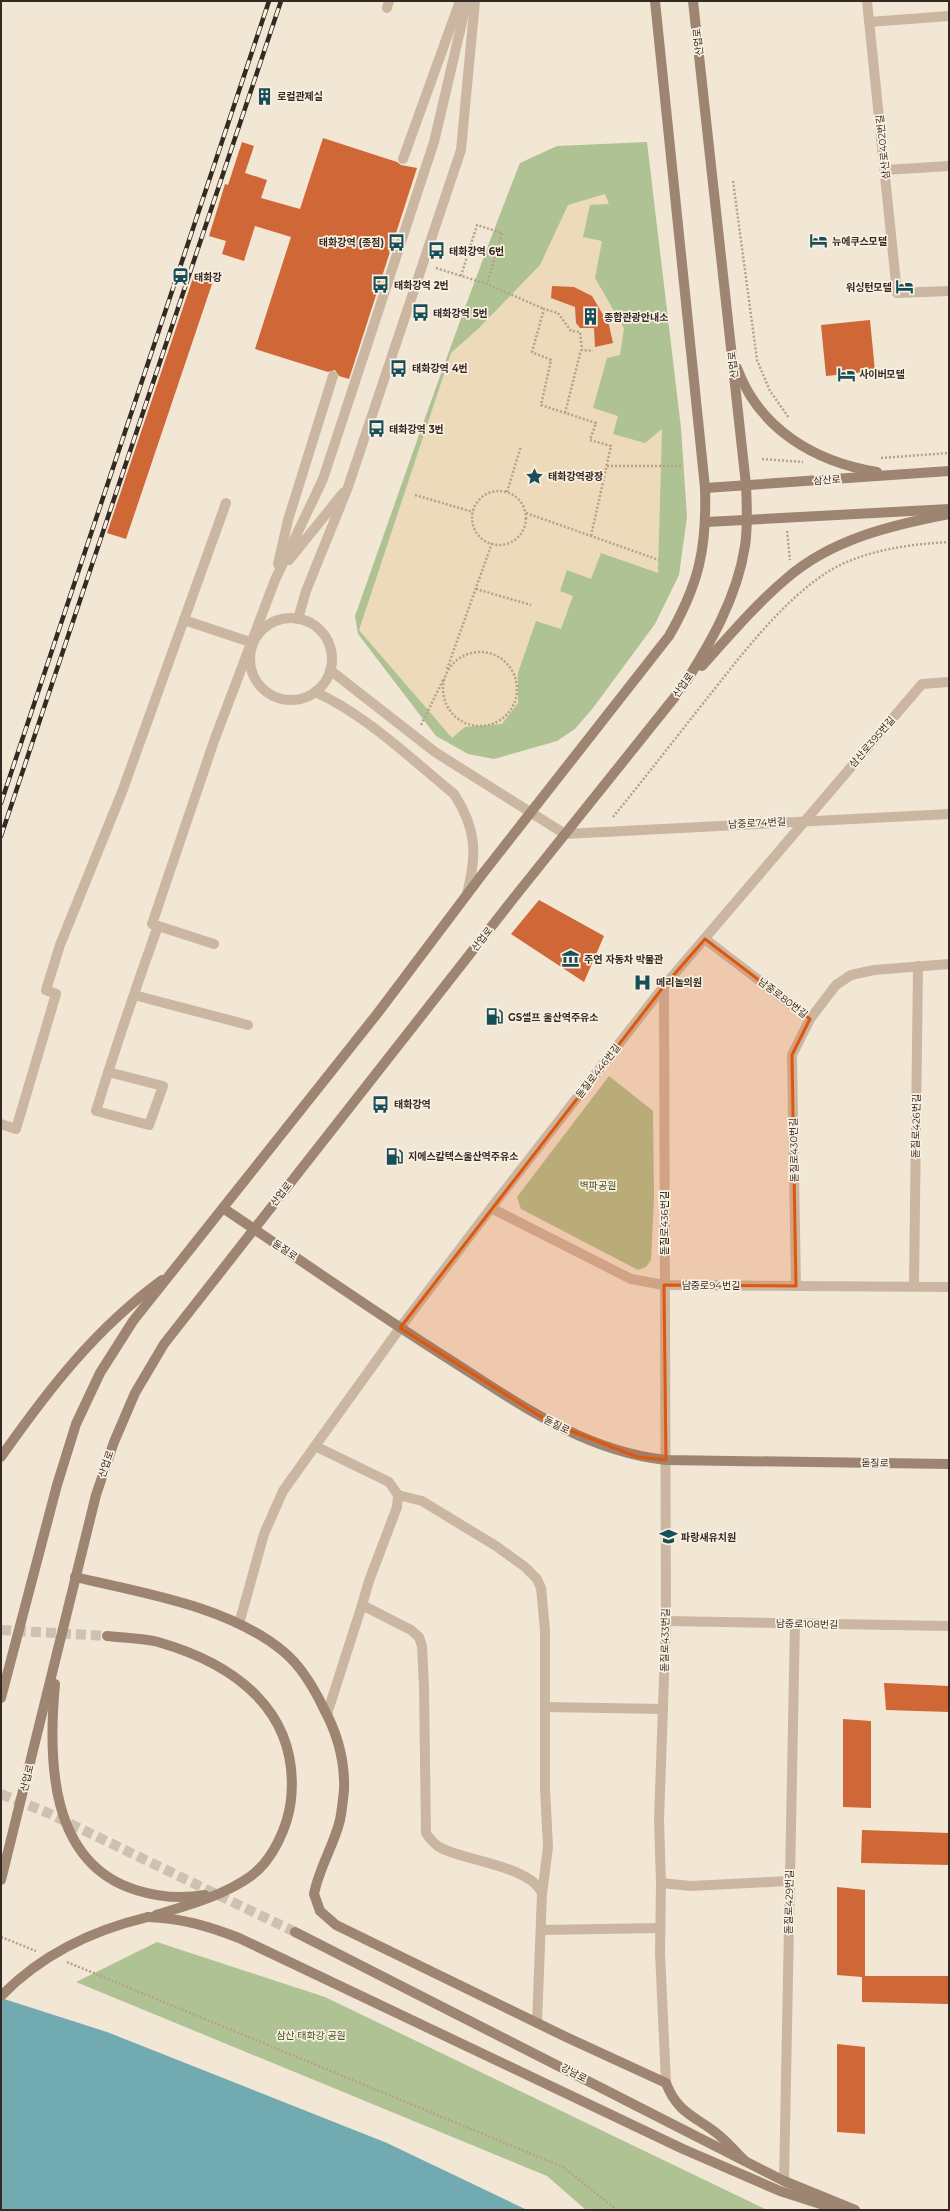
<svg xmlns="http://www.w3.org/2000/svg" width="950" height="2211" font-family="Montserrat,'Noto Sans KR',sans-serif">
  <rect width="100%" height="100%" fill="#f2e7d5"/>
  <g fill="#afc294">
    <path d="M 647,142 L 681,428 L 687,517 L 679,575 L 655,624 L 593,708 L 575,729 L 557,741 L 494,759 L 468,754 L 436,736 L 358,634 L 355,616 C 409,464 461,312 520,163 L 557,146 Z"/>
    <polygon points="609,1076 653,1111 654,1198 651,1260 646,1267 638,1270 521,1209 517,1197"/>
    <polygon points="157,1942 325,1997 767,2210 586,2210 547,2176 76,1982"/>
  </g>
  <polygon fill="#ecdaba" points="605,194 609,204 590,205 583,237 602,241 595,278 624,328 620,355 607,358 593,408 618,416 613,434 645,443 662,429 658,573 601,553 591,579 567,570 560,591 573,596 561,629 536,621 518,673 518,703 502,724 465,727 452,738 359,630 451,353 479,328 540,265 568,205"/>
  <polygon fill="#72aab1" points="1,1998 107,2032 387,2143 527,2210 1,2210"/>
  <g fill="#cf6736">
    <polygon points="323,138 397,162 401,165 417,168 349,379 339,376 335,370 328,372 255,349 291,237 255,226 244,261 222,254 226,241 209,236 225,184 228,185 242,142 254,146 245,173 267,180 261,198 300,209"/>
    <polygon points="195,272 214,278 126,539 107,533"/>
    <polygon points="552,286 574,287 592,296 609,325 613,343 595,347 594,328 580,328 576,323 575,307 551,298"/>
    <polygon points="870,320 875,371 826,376 821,325"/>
    <polygon points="539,900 604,936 584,982 511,934"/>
    <polygon points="884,1683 949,1686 949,1712 886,1710"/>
    <polygon points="843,1719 871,1721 871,1808 843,1807"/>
    <polygon points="862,1830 949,1833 949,1865 861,1863"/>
    <polygon points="837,1887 865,1890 865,1976 949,1976 949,2004 862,2002 862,1977 837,1975"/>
    <polygon points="837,2044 865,2047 865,2134 837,2132"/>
  </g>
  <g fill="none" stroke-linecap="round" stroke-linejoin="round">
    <g stroke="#ccc1b2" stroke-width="10" stroke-dasharray="10 5" stroke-linecap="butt">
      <polyline points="1,1630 107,1636"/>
      <polyline points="1,1794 48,1813 295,1932"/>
    </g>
    <g stroke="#b6a18b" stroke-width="2.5" stroke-dasharray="2 2" stroke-linecap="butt">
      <polyline points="733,181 757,360 770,391 789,418"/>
      <polyline points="436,268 487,284 544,309"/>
      <polyline points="461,276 477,225 502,233 487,284"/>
      <polyline points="565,413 581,350"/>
      <polyline points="881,458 949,453"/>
      <polyline points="762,459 803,462"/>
      <polyline points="607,466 683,466"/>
      <circle cx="499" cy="518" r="27"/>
      <polyline points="507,492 521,446"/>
      <polyline points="415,495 473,512"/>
      <polyline points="526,513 659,560"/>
      <polyline points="787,531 790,560"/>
      <polyline points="591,536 611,446 590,440 596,423 541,405 551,360 532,352 544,309 558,313 571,331 580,332 582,350 593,351"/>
      <polyline points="476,589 531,605"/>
      <circle cx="480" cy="689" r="37"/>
      <polyline points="447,669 492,543"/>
      <polyline points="421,725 444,678"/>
      <path d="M 613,817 C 644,779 674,740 705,701 C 741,656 794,583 849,561 C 881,548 915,544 949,542"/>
      <polyline points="1,1937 36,1951"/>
      <polyline points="67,1962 563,2167 617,2210"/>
    </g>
    <g stroke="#cbb7a1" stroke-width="10">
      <polyline points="387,8 389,1"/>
      <polyline points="403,159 460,1"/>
      <polyline points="289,560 343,493"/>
      <polyline points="278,564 288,520 333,376"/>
      <circle cx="291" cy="659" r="41"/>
      <polyline points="298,619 306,591 348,487 461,150 475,1"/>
      <polyline points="184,620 253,643"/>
      <polyline points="330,670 435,752 565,834"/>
      <path d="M 315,692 C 365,714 411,759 454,794 C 477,829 477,855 467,894"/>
      <polyline points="214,944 152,924 214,741 275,580 323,479 434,142 467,1"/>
      <polyline points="134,995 248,1025"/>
      <path d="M 108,1072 L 163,1086 L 149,1125 L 96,1111 C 115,1049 136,987 158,926"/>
      <polyline points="1,1124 16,1129 56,994 46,990 60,945 122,792 226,503"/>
    </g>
    <g stroke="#cbb7a1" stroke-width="10">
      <polyline points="867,1 897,293 949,291"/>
      <polyline points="869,22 949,16"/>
      <polyline points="885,170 949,166"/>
      <polyline points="565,834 949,814"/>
      <polyline points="705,939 810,1019"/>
      <polyline points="664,986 666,1621 659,1820 661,1883 691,1886 789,1881"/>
      <polyline points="491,1208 631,1279 664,1285 949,1287"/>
      <polyline points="796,1286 792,1055 810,1019 836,985 851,975 874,970 949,964"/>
      <polyline points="914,1286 918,966"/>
      <polyline points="398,1495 422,1501 496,1546 525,1567 537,1579 541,1588 545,1630 545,1788 548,1847 542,1894"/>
      <polyline points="666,1621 949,1626"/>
      <polyline points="239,1624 264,1534 283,1491 315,1446"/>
      <polyline points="545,1707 663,1709"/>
      <polyline points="327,1714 362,1605"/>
      <polyline points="661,1883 660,1953 666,2083"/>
      <polyline points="541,1930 660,1928"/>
      <path d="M 537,2023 L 542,1893 C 530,1866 466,1861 441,1848 C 435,1845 430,1839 426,1833 L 424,1687 L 422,1646 L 419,1637 L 411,1630 L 362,1605 L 369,1581 L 397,1507 L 398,1495 L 389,1482 L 315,1446 L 400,1328 L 491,1208 L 664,986 L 922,684 L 949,682"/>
      <polyline points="784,2181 795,1623"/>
    </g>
    <g stroke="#9e8572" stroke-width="10">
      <path d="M 737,368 C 759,429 815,462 877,472"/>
      <polyline points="705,488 949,471"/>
      <polyline points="706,522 949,509"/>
      <path d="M 702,666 C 729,636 756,604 787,578 C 832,539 892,525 949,514"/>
      <path d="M 223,1208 C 299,1259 374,1312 452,1361 C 519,1404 584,1451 666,1460 L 949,1464"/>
      <path d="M 1,1457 C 48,1390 95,1329 162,1280"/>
      <path d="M 75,1577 C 143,1593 229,1606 284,1652 C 302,1667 314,1688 324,1709 C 337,1733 345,1762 344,1790 C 343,1800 342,1810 340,1820 C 334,1845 319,1868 314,1894 L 320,1911 L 336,1925 L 566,2037 L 666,2083 C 678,2115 698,2117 720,2136 C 729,2144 737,2153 745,2161"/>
      <path d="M 107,1636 C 124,1638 142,1638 158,1642 C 235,1664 300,1711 291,1800 C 288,1826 273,1860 251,1876 C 223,1896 188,1905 156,1915"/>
      <path d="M 55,1684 C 48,1759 49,1863 136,1890 C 158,1897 182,1899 205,1895"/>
      <path d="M 1,1698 L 57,1485 L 76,1424 L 100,1373 L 133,1321 L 377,1014 L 484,872 L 669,636 C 699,584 707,548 705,488 L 655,1"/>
      <path d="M 1,1880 L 96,1495 L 114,1442 L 135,1393 L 164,1344 L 517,894 L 682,688 C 710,644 737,598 745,546 C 748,526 747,505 746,485 L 693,1"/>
      <path d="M 148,1917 C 181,1918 208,1926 239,1938 L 683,2149 L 780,2191 L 839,2210"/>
      <polyline points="295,1932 784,2181 855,2210"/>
    </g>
    <defs>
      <g id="rail">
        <polyline points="1,803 269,1"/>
        <polyline points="1,836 281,1"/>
      </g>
    </defs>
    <use href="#rail" stroke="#342a24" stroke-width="4.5"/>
    <use href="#rail" stroke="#faf0e1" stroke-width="3" stroke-dasharray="9" stroke-linecap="butt"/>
    <path stroke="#9e8572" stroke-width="10" d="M 1,1996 C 41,1955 93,1930 148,1917"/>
  </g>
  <path fill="#df570d" fill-opacity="0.2" stroke="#df570d" stroke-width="3" stroke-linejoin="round" d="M 705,939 L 810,1019 L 792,1055 L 796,1286 L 664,1285 L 666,1460 L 637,1457 L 549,1422 L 400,1328 L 664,986 Z"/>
  <defs>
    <symbol id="building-bare" viewBox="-9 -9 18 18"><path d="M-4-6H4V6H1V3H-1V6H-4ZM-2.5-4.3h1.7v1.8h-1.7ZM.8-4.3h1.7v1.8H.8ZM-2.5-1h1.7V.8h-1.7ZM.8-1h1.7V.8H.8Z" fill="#174f58" stroke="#faf0e1" stroke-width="2.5" paint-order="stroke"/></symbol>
    <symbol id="hotel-bare" viewBox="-9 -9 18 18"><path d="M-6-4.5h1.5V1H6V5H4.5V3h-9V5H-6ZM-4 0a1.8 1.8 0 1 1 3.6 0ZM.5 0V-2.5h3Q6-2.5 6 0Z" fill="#174f58" stroke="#faf0e1" stroke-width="2.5" paint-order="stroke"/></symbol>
    <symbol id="bus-bare" viewBox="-9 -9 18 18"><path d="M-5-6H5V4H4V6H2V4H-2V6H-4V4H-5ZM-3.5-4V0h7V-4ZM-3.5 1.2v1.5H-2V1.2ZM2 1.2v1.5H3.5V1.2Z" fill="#174f58" stroke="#faf0e1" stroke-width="2.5" paint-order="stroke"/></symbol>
    <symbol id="station-bare" viewBox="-9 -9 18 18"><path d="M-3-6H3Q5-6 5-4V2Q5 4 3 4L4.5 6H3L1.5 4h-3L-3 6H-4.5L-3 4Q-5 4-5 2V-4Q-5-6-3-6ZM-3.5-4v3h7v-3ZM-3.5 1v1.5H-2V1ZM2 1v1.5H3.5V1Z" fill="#174f58" stroke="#faf0e1" stroke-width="2.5" paint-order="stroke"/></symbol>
    <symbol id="sight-bare" viewBox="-9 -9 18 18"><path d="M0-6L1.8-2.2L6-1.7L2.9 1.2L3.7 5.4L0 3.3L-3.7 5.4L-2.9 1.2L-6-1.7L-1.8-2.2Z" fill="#174f58" stroke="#faf0e1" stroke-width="2.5" paint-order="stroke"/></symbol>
    <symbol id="museum-bare" viewBox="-9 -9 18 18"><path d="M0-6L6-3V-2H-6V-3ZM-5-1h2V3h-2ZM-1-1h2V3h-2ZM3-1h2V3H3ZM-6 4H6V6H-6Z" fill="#174f58" stroke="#faf0e1" stroke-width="2.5" paint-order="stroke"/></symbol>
    <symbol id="hospital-bare" viewBox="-9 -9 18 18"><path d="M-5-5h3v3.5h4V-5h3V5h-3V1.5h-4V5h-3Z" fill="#174f58" stroke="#faf0e1" stroke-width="2.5" paint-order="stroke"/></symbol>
    <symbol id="fuel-bare" viewBox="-9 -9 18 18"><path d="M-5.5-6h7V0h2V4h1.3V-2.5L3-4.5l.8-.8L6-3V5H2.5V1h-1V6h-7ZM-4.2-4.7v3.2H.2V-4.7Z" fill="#174f58" stroke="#faf0e1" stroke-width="2.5" paint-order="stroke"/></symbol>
    <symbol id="school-bare" viewBox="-9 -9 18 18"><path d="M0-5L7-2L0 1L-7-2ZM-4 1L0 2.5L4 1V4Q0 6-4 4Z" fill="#174f58" stroke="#faf0e1" stroke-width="2.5" paint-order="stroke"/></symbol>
  </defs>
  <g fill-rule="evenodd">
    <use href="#building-bare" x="252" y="84" width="25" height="25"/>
    <use href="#hotel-bare" x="806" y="228" width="25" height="25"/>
    <use href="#bus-bare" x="384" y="230" width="25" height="25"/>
    <use href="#bus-bare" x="424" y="238" width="25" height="25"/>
    <use href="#station-bare" x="168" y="264" width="25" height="25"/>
    <use href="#bus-bare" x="368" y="272" width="25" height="25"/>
    <use href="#hotel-bare" x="892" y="274" width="25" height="25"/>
    <use href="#bus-bare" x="408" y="300" width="25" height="25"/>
    <use href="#building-bare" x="578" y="304" width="25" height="25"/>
    <use href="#bus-bare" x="386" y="356" width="25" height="25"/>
    <use href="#hotel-bare" x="834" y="362" width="25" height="25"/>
    <use href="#bus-bare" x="364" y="416" width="25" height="25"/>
    <use href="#sight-bare" x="522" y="464" width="25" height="25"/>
    <use href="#museum-bare" x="558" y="946" width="25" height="25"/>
    <use href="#hospital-bare" x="630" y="970" width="25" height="25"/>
    <use href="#fuel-bare" x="482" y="1004" width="25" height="25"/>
    <use href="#bus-bare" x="368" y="1092" width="25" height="25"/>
    <use href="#fuel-bare" x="382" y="1144" width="25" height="25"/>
    <use href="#school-bare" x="656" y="1524" width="25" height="25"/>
  </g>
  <g text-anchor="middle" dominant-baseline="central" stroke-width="3.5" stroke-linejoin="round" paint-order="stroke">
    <g font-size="10" fill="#342a24" stroke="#faf0e1">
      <text transform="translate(698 42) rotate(-96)">산업로</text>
      <text transform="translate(883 147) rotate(-96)">삼산로402번길</text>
      <text transform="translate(733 365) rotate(-96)">산업로</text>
      <text transform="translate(827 480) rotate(-4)">삼산로</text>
      <text transform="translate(683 685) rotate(-55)">산업로</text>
      <text transform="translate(872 742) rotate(-49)">삼산로395번길</text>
      <text transform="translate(757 823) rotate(-3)">남중로74번길</text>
      <text transform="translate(482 939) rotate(-52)">산업로</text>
      <text transform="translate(783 998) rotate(37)">남중로80번길</text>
      <text transform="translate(598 1071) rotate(-52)">돋질로446번길</text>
      <text transform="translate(916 1126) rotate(-89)">돋질로426번길</text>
      <text transform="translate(794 1150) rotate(-91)">돋질로430번길</text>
      <text transform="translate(281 1194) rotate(-52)">산업로</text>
      <text transform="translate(664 1223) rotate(-90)">돋질로436번길</text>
      <text transform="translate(285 1250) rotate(34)">돋질로</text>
      <text x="711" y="1285">남중로94번길</text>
      <text transform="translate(557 1425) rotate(26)">돋질로</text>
      <text transform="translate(875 1463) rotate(1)">돋질로</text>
      <text transform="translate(106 1464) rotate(-71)">산업로</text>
      <text transform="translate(807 1624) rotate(1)">남중로108번길</text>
      <text transform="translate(665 1640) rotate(-89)">돋질로433번길</text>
      <text transform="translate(27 1778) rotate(-76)">산업로</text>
      <text transform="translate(789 1902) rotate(-89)">돋질로429번길</text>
      <text transform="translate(574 2073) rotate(27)">강남로</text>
    </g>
    <g font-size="10" font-weight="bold" fill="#342a24" stroke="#faf0e1" text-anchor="start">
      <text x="277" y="96">로컬관제실</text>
      <text x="832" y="241">뉴에쿠스모텔</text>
      <text x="384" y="242" text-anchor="end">태화강역 (종점)</text>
      <text x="449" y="251">태화강역 6번</text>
      <text x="194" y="277">태화강</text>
      <text x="394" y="285">태화강역 2번</text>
      <text x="892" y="287" text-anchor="end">워싱턴모텔</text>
      <text x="433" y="313">태화강역 5번</text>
      <text x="604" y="317">종합관광안내소</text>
      <text x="412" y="368">태화강역 4번</text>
      <text x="859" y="374">사이버모텔</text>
      <text x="389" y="429">태화강역 3번</text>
      <text x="548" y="476">태화강역광장</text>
      <text x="584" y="959">주연 자동차 박물관</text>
      <text x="656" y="982">메리놀의원</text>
      <text x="508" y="1017">GS셀프 울산역주유소</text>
      <text x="394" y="1104">태화강역</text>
      <text x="408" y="1156">지에스칼텍스울산역주유소</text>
      <text x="681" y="1537">파랑새유치원</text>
    </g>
    <g font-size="10" fill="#405426" stroke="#faf0e1">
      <text x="598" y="1185">벽파공원</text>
      <text x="311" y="2035">삼산 태화강 공원</text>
    </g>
  </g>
  <rect width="950" height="2211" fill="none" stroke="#342a24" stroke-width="4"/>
</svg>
